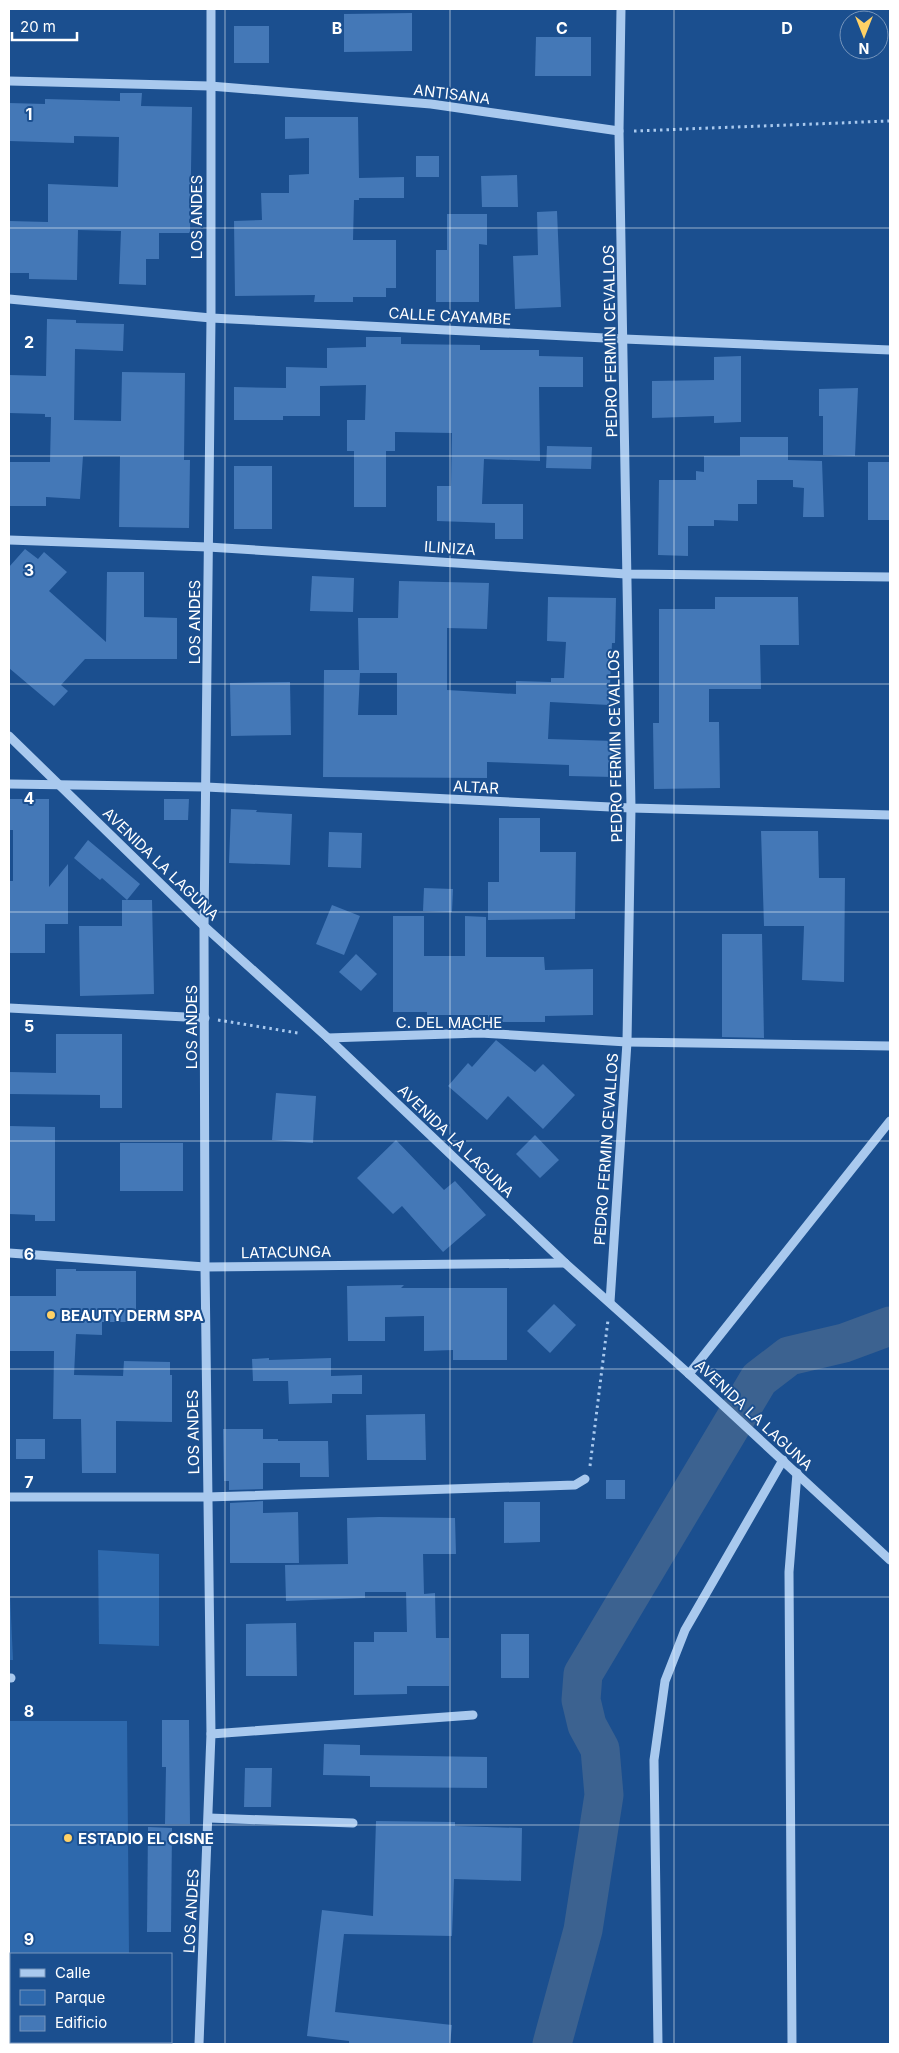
<svg xmlns="http://www.w3.org/2000/svg" width="899" height="2053" font-family="Inter,sans-serif">
  <rect width="100%" height="100%" fill="#1b4f8f"/>
  <g fill="#2e69ad">
    <polygon points="98,1550 159,1554 159,1646 99,1644"/>
    <polygon points="9,1572 13,1660 9,1660"/>
    <polygon points="9,1721 127,1721 129,1954 11,1954 11,2042 129,2042 129,2044 9,2044"/>
  </g>
  <g fill="none" stroke-linecap="round" stroke-linejoin="round">
    <polyline stroke="#3c6290" stroke-width="39" points="552,2044 583,1930 604,1795 600,1749 587,1725 581,1700 583,1674 759,1379 789,1356 844,1343 890,1326"/>
  </g>
  <g fill="#4478b7" fill-rule="evenodd">
    <polygon points="412,13 412,51 344,52 344,14"/>
    <rect x="234" y="26" width="35" height="37"/>
    <polygon points="536,37 591,37 591,76 535,76"/>
    <polygon points="120,93 142,93 141,106 192,107 190,233 159,233 159,259 146,259 146,285 119,284 121,231 78,230 77,280 29,279 29,273 9,273 9,221 48,222 48,184 118,187 119,137 74,136 74,143 9,141 9,103 45,104 45,99 120,101"/>
    <polygon points="285,117 358,117 359,178 404,177 404,198 359,198 359,200 354,200 353,240 396,240 396,288 386,288 386,297 353,297 353,302 314,302 315,295 235,296 234,221 262,220 261,193 289,193 289,175 309,174 309,138 285,139"/>
    <rect x="416" y="156" width="23" height="21"/>
    <polygon points="517,175 518,207 482,207 481,176"/>
    <polygon points="557,211 561,307 515,309 513,256 538,255 537,212"/>
    <polygon points="447,214 487,214 487,245 479,244 479,302 436,302 436,250 447,250"/>
    <polygon points="47,319 76,320 76,323 124,324 123,351 75,349 74,420 121,421 122,372 185,373 184,460 190,460 189,528 119,527 120,456 83,456 80,499 46,497 46,506 9,506 9,462 50,462 51,417 45,417 45,414 9,413 9,375 46,376"/>
    <polygon points="366,337 401,337 401,344 480,345 480,350 539,350 539,356 583,357 583,387 539,387 540,461 484,459 482,504 523,504 523,539 495,539 495,523 437,521 437,486 451,486 452,433 395,432 395,451 386,451 386,507 354,507 354,451 347,451 347,420 365,420 366,385 320,386 320,416 283,416 283,420 234,420 234,387 286,388 286,367 327,368 327,348 366,347"/>
    <polygon points="741,356 741,422 714,423 714,416 652,418 652,381 714,380 714,357"/>
    <polygon points="858,388 855,456 823,455 823,416 819,416 819,389"/>
    <polygon points="740,437 788,437 788,460 822,461 824,517 803,517 804,488 793,487 793,480 757,480 757,504 738,504 738,521 714,520 714,526 688,526 688,556 658,555 659,480 696,480 696,471 704,472 704,456 740,456"/>
    <polygon points="547,446 592,447 591,469 546,468"/>
    <rect x="868" y="462" width="22" height="58"/>
    <rect x="234" y="466" width="38" height="63"/>
    <polygon points="25,549 38,559 44,552 67,572 49,591 106,642 107,572 144,572 144,617 177,618 177,659 85,659 61,685 68,691 54,706 9,668 9,567"/>
    <polygon points="312,576 354,578 353,612 310,611"/>
    <path d="M 399,581 L 489,583 L 487,629 L 447,628 L 447,690 L 516,694 L 516,681 L 551,682 L 551,678 L 564,678 L 566,642 L 547,641 L 548,597 L 616,598 L 615,643 L 612,643 L 609,705 L 550,702 L 548,739 L 614,741 L 613,777 L 569,776 L 569,765 L 487,762 L 487,778 L 323,777 L 324,670 L 359,670 L 358,618 L 398,618 ZM 360,673 L 397,673 L 397,715 L 358,715 Z"/>
    <polygon points="715,597 798,597 799,645 760,645 761,689 709,689 709,722 719,722 720,788 654,789 653,723 659,723 659,609 715,609"/>
    <polygon points="290,682 291,735 231,736 230,683"/>
    <polygon points="9,799 49,799 49,887 68,864 68,924 45,924 45,953 9,953 9,881 13,881 13,830 9,830"/>
    <polygon points="164,799 189,799 188,820 164,820"/>
    <polygon points="231,809 257,810 256,812 292,814 290,865 229,863"/>
    <polygon points="499,818 540,818 540,852 576,852 575,919 488,920 488,882 499,882"/>
    <polygon points="761,831 818,831 819,878 845,878 844,982 802,980 804,926 764,926"/>
    <polygon points="329,832 362,833 361,868 328,867"/>
    <polygon points="88,840 140,884 127,900 102,878 100,880 74,858"/>
    <polygon points="424,888 453,889 452,912 423,911"/>
    <polygon points="122,900 152,900 154,994 80,996 79,926 122,926"/>
    <polygon points="332,905 360,916 344,955 316,944"/>
    <polygon points="393,916 424,916 424,956 465,956 465,916 486,917 486,957 544,957 545,970 593,969 593,1015 545,1016 545,1022 488,1022 488,1015 427,1015 427,1012 393,1012"/>
    <polygon points="722,934 762,934 764,1038 722,1037"/>
    <polygon points="356,954 377,974 361,991 339,972"/>
    <polygon points="56,1034 122,1034 122,1108 100,1108 100,1095 9,1094 9,1072 56,1073"/>
    <polygon points="496,1040 535,1072 543,1064 575,1095 543,1129 508,1096 487,1120 448,1086 468,1063 472,1067"/>
    <polygon points="276,1093 316,1096 313,1143 272,1140"/>
    <polygon points="9,1126 55,1127 55,1221 35,1221 35,1215 9,1214"/>
    <polygon points="535,1135 559,1160 540,1178 516,1154"/>
    <polygon points="396,1140 444,1190 455,1181 486,1215 443,1252 402,1206 393,1214 357,1178"/>
    <rect x="120" y="1143" width="63" height="48"/>
    <polygon points="56,1269 76,1269 76,1271 136,1271 136,1322 102,1322 102,1335 76,1334 74,1375 123,1376 124,1361 170,1362 170,1375 172,1375 172,1422 116,1421 116,1473 82,1473 81,1419 53,1419 54,1351 9,1351 9,1296 56,1296"/>
    <polygon points="404,1285 401,1288 507,1288 507,1360 453,1360 453,1350 424,1351 424,1316 385,1317 385,1341 348,1341 347,1286"/>
    <polygon points="554,1304 576,1325 550,1353 527,1331"/>
    <polygon points="269,1358 269,1360 331,1358 331,1376 362,1375 362,1394 332,1394 332,1403 289,1404 288,1381 253,1381 252,1359"/>
    <polygon points="425,1414 426,1460 367,1460 366,1415"/>
    <polygon points="223,1429 263,1429 263,1439 278,1439 278,1441 328,1441 329,1477 300,1477 300,1463 263,1463 263,1489 229,1490 229,1481 224,1481"/>
    <rect x="16" y="1439" width="29" height="20"/>
    <rect x="606" y="1480" width="19" height="19"/>
    <polygon points="263,1501 263,1513 298,1512 299,1563 230,1563 230,1503"/>
    <polygon points="504,1502 540,1502 540,1542 504,1543"/>
    <polygon points="379,1517 455,1518 456,1554 423,1554 424,1594 435,1593 436,1638 449,1638 449,1686 407,1686 407,1694 354,1695 354,1642 374,1642 374,1632 407,1632 406,1592 365,1592 365,1598 286,1601 285,1565 348,1564 347,1518"/>
    <polygon points="296,1623 297,1676 246,1676 246,1624"/>
    <rect x="501" y="1634" width="28" height="44"/>
    <polygon points="162,1720 189,1720 190,1824 165,1824 166,1767 162,1767"/>
    <polygon points="324,1744 360,1745 360,1755 487,1757 487,1788 370,1787 370,1776 323,1775"/>
    <polygon points="245,1768 272,1768 271,1807 244,1807"/>
    <polygon points="376,1821 455,1822 455,1826 522,1828 521,1881 454,1879 452,1936 344,1934 335,2012 452,2025 450,2044 349,2044 349,2041 307,2036 322,1910 373,1916"/>
    <polygon points="148,1827 172,1828 171,1932 147,1932"/>
  </g>
  <g fill="none" stroke-linecap="round" stroke-linejoin="round">
    <g stroke="#a9c9ee" stroke-width="3" stroke-dasharray="2.5 4" stroke-linecap="butt">
      <polyline points="634,131 890,121"/>
      <polyline points="218,1020 298,1033"/>
      <polyline points="590,1466 608,1320"/>
    </g>
    <g stroke="#a9c9ee" stroke-width="9">
      <polyline points="9,81 210,86 431,104 619,131"/>
      <polyline points="9,299 211,318 624,339 890,350"/>
      <polyline points="9,540 208,547 626,574 890,577"/>
      <polyline points="9,736 204,926 328,1038 565,1263 689,1374 890,1560"/>
      <polyline points="9,784 206,787 631,808 890,815"/>
      <polyline points="9,1008 205,1018"/>
      <polyline points="328,1038 480,1033 627,1042 890,1046"/>
      <polyline points="9,1253 205,1267 565,1263"/>
      <polyline points="610,1302 627,1042 631,808 619,131 621,9"/>
      <polyline points="689,1374 890,1121"/>
      <polyline points="9,1497 207,1497 575,1485 585,1479"/>
      <polyline points="9,1678 11,1678"/>
      <polyline points="211,1734 473,1715"/>
      <polyline points="209,1818 353,1823"/>
      <polyline points="199,2044 211,1734 205,1267 204,926 211,318 211,9"/>
      <polyline points="658,2044 654,1760 665,1681 685,1630 783,1460"/>
      <polyline points="792,2044 789,1572 797,1473"/>
    </g>
  </g>
  <path fill="none" stroke="#fff" stroke-width="1" stroke-opacity="0.55" d="M 225,9 L 225,2044M 450,9 L 450,2044M 674,9 L 674,2044M 9,228 L 890,228M 9,456 L 890,456M 9,684 L 890,684M 9,912 L 890,912M 9,1141 L 890,1141M 9,1369 L 890,1369M 9,1597 L 890,1597M 9,1825 L 890,1825"/>
  <g fill="#ffd166" stroke="#1b4f8f" stroke-width="2">
    <circle cx="51" cy="1315" r="5"/>
    <circle cx="68" cy="1838" r="5"/>
  </g>
  <g text-anchor="middle" dominant-baseline="central" stroke-width="4" stroke-linejoin="round" paint-order="stroke">
    <g font-size="15" fill="#fff" stroke="#1b4f8f">
      <text transform="translate(452 94) rotate(7)">ANTISANA</text>
      <text transform="translate(196 217) rotate(-90)">LOS ANDES</text>
      <text transform="translate(450 316) rotate(3)">CALLE CAYAMBE</text>
      <text transform="translate(610 341) rotate(-91)">PEDRO FERMIN CEVALLOS</text>
      <text transform="translate(450 548) rotate(4)">ILINIZA</text>
      <text transform="translate(194 622) rotate(-90)">LOS ANDES</text>
      <text transform="translate(615 746) rotate(-91)">PEDRO FERMIN CEVALLOS</text>
      <text transform="translate(476 787) rotate(3)">ALTAR</text>
      <text transform="translate(161 864) rotate(44)">AVENIDA LA LAGUNA</text>
      <text x="449" y="1022">C. DEL MACHE</text>
      <text transform="translate(191 1027) rotate(-90)">LOS ANDES</text>
      <text transform="translate(456 1141) rotate(44)">AVENIDA LA LAGUNA</text>
      <text transform="translate(606 1149) rotate(-86)">PEDRO FERMIN CEVALLOS</text>
      <text transform="translate(286 1252) rotate(-1)">LATACUNGA</text>
      <text transform="translate(754 1415) rotate(43)">AVENIDA LA LAGUNA</text>
      <text transform="translate(193 1432) rotate(-91)">LOS ANDES</text>
      <text transform="translate(191 1911) rotate(-87)">LOS ANDES</text>
    </g>
    <g font-size="15" font-weight="bold" fill="#fff" stroke="#1b4f8f" text-anchor="start">
      <text x="61" y="1315">BEAUTY DERM SPA</text>
      <text x="78" y="1838">ESTADIO EL CISNE</text>
    </g>
  </g>
  <g font-size="16" text-anchor="middle" font-weight="bold" fill="#fff" stroke="#1b4f8f" stroke-width="4" stroke-linejoin="round" paint-order="stroke">
    <text x="337" y="34">B</text>
    <text x="562" y="34">C</text>
    <text x="787" y="34">D</text>
    <text x="29" y="120">1</text>
    <text x="29" y="348">2</text>
    <text x="29" y="576">3</text>
    <text x="29" y="804">4</text>
    <text x="29" y="1032">5</text>
    <text x="29" y="1260">6</text>
    <text x="29" y="1488">7</text>
    <text x="29" y="1717">8</text>
    <text x="29" y="1945">9</text>
  </g>
  <rect width="899" height="2053" fill="none" stroke="#ffffff" stroke-width="20"/>
  <rect x="10" y="1953" width="162" height="90" fill="#1b4f8f" stroke="#7695bc"/>
  <rect x="20" y="1969" width="25" height="8" fill="#a9c9ee" stroke="#7695bc"/>
  <text x="55" y="1978" font-size="15" fill="#ffffff">Calle</text>
  <rect x="20" y="1990" width="25" height="15" fill="#2e69ad" stroke="#7695bc"/>
  <text x="55" y="2003" font-size="15" fill="#ffffff">Parque</text>
  <rect x="20" y="2016" width="25" height="15" fill="#4478b7" stroke="#7695bc"/>
  <text x="55" y="2028" font-size="15" fill="#ffffff">Edificio</text>
  <g transform="translate(864 35) rotate(180)"><circle r="24" fill="#1b4f8f" stroke="#7695bc"/>
  <path d="M0-4L9 19L0 12L-9 19Z" fill="#ffd166"/>
  <text y="-8" font-size="14" font-weight="bold" text-anchor="middle" fill="#ffffff">N</text>
  </g>
  <path d="M12 32v8h65v-8" fill="none" stroke="#ffffff" stroke-width="2.5"/>
  <text x="20" y="32" font-size="15" fill="#ffffff" stroke="#1b4f8f" stroke-width="4" paint-order="stroke">20 m</text>
</svg>
